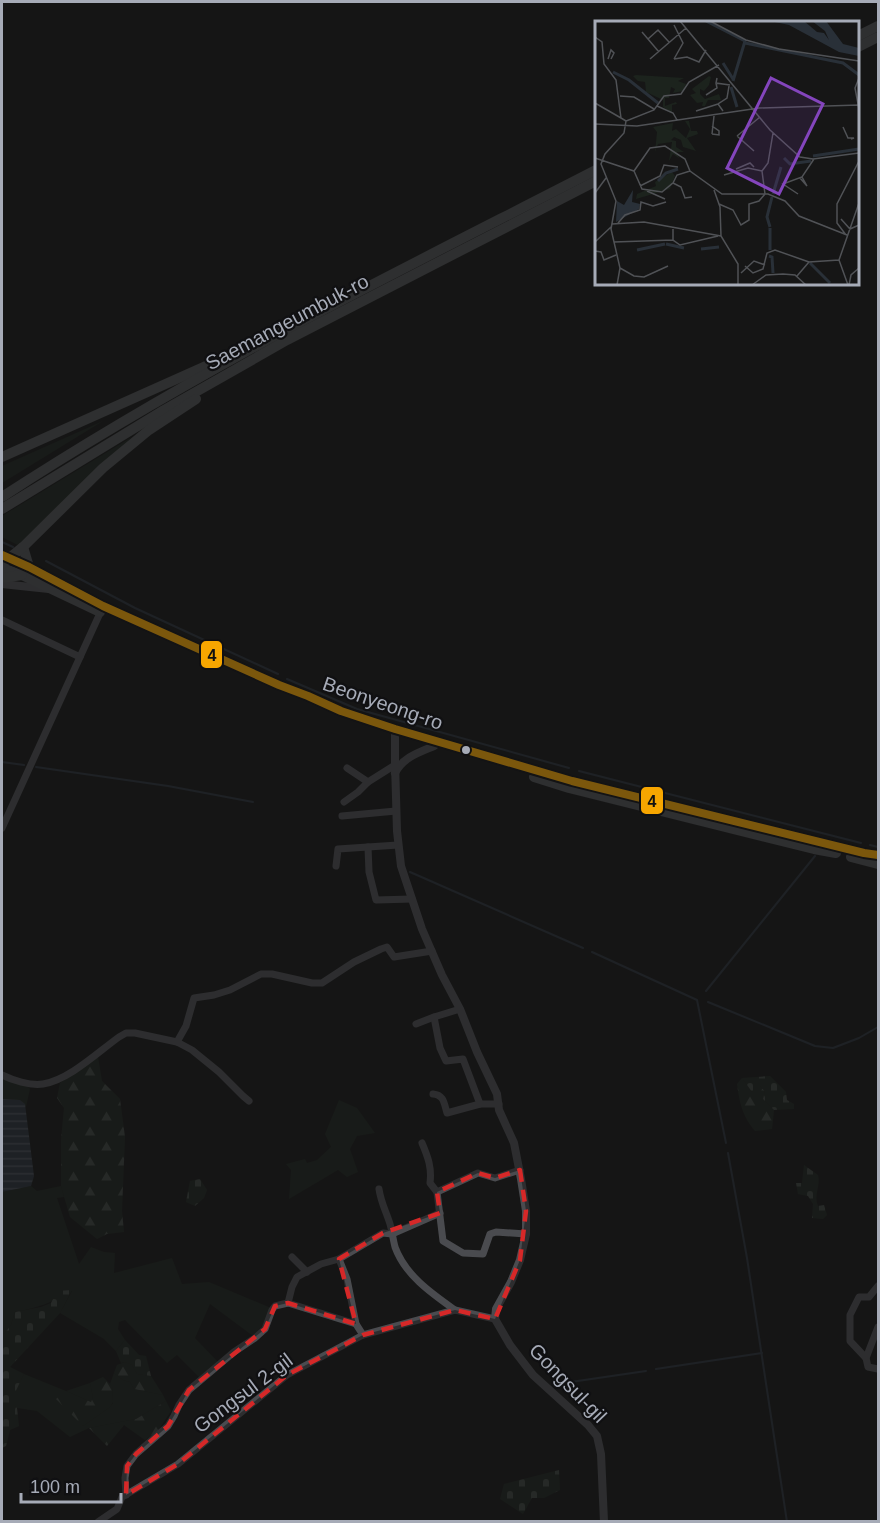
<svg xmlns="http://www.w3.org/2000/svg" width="880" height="1523" font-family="Helvetica,sans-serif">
  <defs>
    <pattern id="forest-firs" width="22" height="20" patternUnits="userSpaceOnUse" patternTransform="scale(1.5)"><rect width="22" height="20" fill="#1c231d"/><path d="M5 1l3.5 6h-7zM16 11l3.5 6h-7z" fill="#3a403c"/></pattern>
    <pattern id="cemetery-stones" width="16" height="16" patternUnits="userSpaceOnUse" patternTransform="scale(1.5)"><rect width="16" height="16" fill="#1c231d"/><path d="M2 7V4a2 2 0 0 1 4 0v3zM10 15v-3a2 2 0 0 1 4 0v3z" fill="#3a403c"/></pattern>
    <pattern id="water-rules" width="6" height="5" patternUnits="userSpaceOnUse" patternTransform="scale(1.5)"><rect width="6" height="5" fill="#293038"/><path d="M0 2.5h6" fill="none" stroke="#454b53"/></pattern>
  </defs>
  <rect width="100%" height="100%" fill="#161616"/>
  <g fill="#1c231d">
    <polygon points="103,421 2,483 2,466"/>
    <polygon points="132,437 18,545 2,537 2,516"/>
    <path d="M 2,1079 L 26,1085 L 30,1089 L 26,1107 C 21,1098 11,1100 2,1099 Z"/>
    <polygon points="339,1100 357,1108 375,1133 357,1136 350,1149 358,1172 347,1177 338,1170 289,1199 291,1170 286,1164 305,1159 307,1163 317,1160 331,1147 325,1134"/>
    <path d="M 31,1186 L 37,1191 L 61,1186 L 64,1197 L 57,1198 L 79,1264 L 91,1247 L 104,1252 L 115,1253 L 114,1273 L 172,1258 L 182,1284 L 209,1282 L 271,1308 L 263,1325 L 253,1336 L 210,1304 L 195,1338 L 218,1362 L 200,1378 L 177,1355 L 167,1363 L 125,1320 L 119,1322 L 118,1329 L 125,1340 L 116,1351 L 104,1339 L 60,1313 L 72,1291 C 49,1304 40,1307 15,1312 L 11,1325 L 4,1334 L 2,1333 L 2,1192 Z"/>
    <polygon points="114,1373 123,1380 130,1382 134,1389 163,1395 166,1401 136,1419 89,1428 70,1437 37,1411 17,1408 10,1401 24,1374 66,1391 90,1383 93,1397 91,1402 66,1391 83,1426 110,1407 113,1403 112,1387 110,1384"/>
  </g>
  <g fill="url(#forest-firs)">
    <polygon points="98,1057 102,1081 120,1099 125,1137 122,1211 124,1232 107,1234 97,1239 70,1217 61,1186 61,1140 64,1108 57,1098 60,1083"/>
    <path d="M 742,1078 L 752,1092 L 759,1085 L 765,1091 L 763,1099 L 774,1110 L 772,1129 L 755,1131 C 742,1115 740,1104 737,1084 Z"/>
    <polygon points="125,1362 132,1365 137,1374 151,1376 163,1395 134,1389 130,1382 123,1380 114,1373 117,1365"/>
    <polygon points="103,1377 112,1386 113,1402 110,1407 83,1426 56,1399 66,1391 91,1402 93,1397 90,1383"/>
    <polygon points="166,1401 171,1411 157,1432 145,1440 124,1425 107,1446 89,1428 136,1419"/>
  </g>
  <g fill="url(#cemetery-stones)">
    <polygon points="770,1076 786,1092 787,1100 794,1104 794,1109 774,1110 763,1099 765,1091 760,1086 752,1092 742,1078"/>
    <path d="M 804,1165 L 818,1175 C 821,1186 813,1195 818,1206 L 824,1205 L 827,1215 L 823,1219 L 812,1218 L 813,1204 L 808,1196 L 798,1194 L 796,1183 L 802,1183 Z"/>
    <polygon points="200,1179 207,1190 204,1198 195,1206 186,1202 190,1181"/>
    <polygon points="72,1290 60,1313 10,1367 24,1374 11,1401 17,1408 19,1426 10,1430 6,1446 2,1448 2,1333 4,1334 11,1325 15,1312 41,1307 51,1303 57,1291"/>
    <polygon points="125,1340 139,1355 146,1356 151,1376 137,1374 132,1365 125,1362 121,1363 116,1351"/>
    <polygon points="559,1470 560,1490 544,1498 532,1498 523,1514 500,1499 504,1484"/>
  </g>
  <polygon fill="url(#water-rules)" points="2,1099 20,1100 25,1104 34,1176 31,1186 2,1192"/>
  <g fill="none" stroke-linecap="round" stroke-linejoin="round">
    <g stroke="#293038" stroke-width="2">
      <polyline points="2,542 13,547"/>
      <polyline points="46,561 135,608 278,674"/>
      <polyline points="287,679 357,709 569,768"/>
      <polyline points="2,762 24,765"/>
      <polyline points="36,767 168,786 253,802"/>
      <polyline points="579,771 861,843"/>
      <polyline points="870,845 878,847"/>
      <polyline points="410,872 583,948"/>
      <polyline points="592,952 697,1000 726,1143"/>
      <polyline points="706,991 815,856"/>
      <polyline points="708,1002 815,1046 833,1048 859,1038 878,1027"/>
      <polyline points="728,1153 747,1258 787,1522"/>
      <polyline points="656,1369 762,1353"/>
      <polyline points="557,1384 646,1371"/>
    </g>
    <g stroke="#4a4b4f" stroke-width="7">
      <polyline points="2,620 80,657"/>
      <polyline points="347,768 368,782"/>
      <polyline points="344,802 358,792 368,782 395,765"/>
      <polyline points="342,816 396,811"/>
      <polyline points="2,828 101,611"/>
      <polyline points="368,847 369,872 376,900 412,899"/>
      <polyline points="336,866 338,849 398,845"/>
      <polyline points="460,1009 434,1017 440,1048 446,1061 463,1059 480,1104"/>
      <polyline points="416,1024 434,1017"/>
      <polyline points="177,1042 186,1026 194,998 214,995 230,990 261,974 272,974 312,983 322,983 354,962 381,949 387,947 394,957 432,951"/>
      <path d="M 2,1075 C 12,1080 30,1086 43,1084 C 69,1080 98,1052 119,1037 L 126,1033 L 135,1033 L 177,1042 L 192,1050 L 219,1072 L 243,1096 L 249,1101"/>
      <path d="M 433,1094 C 444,1095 444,1103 447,1113 L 480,1104 L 499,1104"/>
      <path d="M 422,1143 C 428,1157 432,1168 430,1183 L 437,1192 L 478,1173 L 495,1178 L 520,1170"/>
      <path d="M 379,1189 C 381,1203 386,1211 390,1224 C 392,1231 393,1239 395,1247 C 405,1275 431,1293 455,1310"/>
      <polyline points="437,1192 443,1241 463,1253 483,1254 490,1234 496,1232 526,1234"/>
      <polyline points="292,1257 307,1272"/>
      <polyline points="339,1259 347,1279 356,1324 363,1335"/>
      <polyline points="288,1303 292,1287 297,1277 321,1264 339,1259 383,1233 392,1234 440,1213"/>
      <polyline points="878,1327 866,1358 868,1367 878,1369"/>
      <polyline points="866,1358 850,1341 850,1315 859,1297 869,1297 878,1286"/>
      <polyline points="126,1495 125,1478 127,1466 136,1454 168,1426 174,1416 179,1405 189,1390 234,1352 255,1338 265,1329 272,1310 275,1306 288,1303 356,1324"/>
      <polyline points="98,1522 117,1509 122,1497 178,1464 287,1375 363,1335 455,1310 495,1319"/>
    </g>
    <g stroke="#4a4b4f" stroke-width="8">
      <polyline points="2,584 49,589"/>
      <polyline points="395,729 395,763 397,831 401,866 422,929 442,975 460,1009 477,1052 497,1094 499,1110 514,1143 521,1179 526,1211 526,1234 520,1260 511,1282 496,1309 495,1319 510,1345 533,1375 588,1425 597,1436 601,1454 604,1522"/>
      <path d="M 395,773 C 403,757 420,752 434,746"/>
    </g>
    <g stroke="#4c4e51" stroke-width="10">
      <polyline points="2,555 29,567 103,606 279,685 308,696 341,711 395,729 572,781 864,853 878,855"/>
      <polyline points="2,568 22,575 100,612"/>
      <polyline points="534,777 569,788 814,849 836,853"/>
      <polyline points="851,857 878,864"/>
    </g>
    <g stroke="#4c4e50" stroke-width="10">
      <polyline points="858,36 878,26"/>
      <polyline points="858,47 878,37"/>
      <polyline points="2,457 217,361"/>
      <path d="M 2,497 C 92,438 186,384 280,333 C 385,277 491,224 596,170"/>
      <polyline points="2,509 164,410 287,340 596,181"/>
      <polyline points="23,547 29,567"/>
      <polyline points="2,564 23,547 103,468 149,430 196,399"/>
      <polyline points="2,578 22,575"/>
    </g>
    <defs>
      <polyline id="bus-1" points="2,555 29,567 103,606 279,685 308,696 341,711 395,729 572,781 864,853 878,855"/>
    </defs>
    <use href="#bus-1" stroke="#101012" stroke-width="12"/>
    <use href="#bus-1" stroke="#f7a600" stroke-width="8"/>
  </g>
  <path d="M0 0H880V1523H0ZM 520,1170 L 526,1211 L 520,1260 L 495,1319 L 455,1310 L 363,1335 L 287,1375 L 178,1464 L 126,1495 L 127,1466 L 136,1454 L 168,1426 L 189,1390 L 265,1329 L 275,1306 L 288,1303 L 356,1324 L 339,1259 L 383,1233 L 440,1213 L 437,1192 L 478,1173 L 495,1178 Z" fill="#161616" fill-opacity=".55" fill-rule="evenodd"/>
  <path fill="none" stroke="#d62828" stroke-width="4.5" stroke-dasharray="12 8" stroke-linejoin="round" d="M 520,1170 L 526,1211 L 520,1260 L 495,1319 L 455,1310 L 363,1335 L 287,1375 L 178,1464 L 126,1495 L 127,1466 L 136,1454 L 168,1426 L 189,1390 L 265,1329 L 275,1306 L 288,1303 L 356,1324 L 339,1259 L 383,1233 L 440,1213 L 437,1192 L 478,1173 L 495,1178 Z"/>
  <circle fill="#a6abb7" stroke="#101012" stroke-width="2" cx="466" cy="750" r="5"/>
  <g text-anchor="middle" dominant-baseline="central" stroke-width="4.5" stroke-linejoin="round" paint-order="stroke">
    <g font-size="20" fill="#a6abb7" stroke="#101012">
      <text transform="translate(287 322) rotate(-28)">Saemangeumbuk-ro</text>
      <text transform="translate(383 703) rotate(19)">Beonyeong-ro</text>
      <text transform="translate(568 1383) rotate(46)">Gongsul-gil</text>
      <text transform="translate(243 1393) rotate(-37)">Gongsul 2-gil</text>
    </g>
  </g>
  <g transform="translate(595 21)">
    <rect width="264" height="264" fill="#161616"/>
    <path d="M 41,54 L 89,57 L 83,60 L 91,63 L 88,70 L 78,72 L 80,68 L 76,66 L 74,77 L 70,77 L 70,85 L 81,81 L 82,83 L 77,84 L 77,92 L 68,86 L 68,79 L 51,71 L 50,61 L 43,60 L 38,55 ZM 114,55 L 116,56 L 114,64 L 109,70 L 105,68 L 105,73 L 110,78 L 124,73 L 126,79 L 113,79 L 110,85 L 107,85 L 108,81 L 102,82 L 95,74 L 101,72 L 97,68 Z" fill="#1c231d"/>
    <path d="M 90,100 L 94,100 L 96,110 L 102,110 L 103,113 L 92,117 L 101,130 L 88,126 L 86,119 L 79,116 L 76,119 L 81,120 L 81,126 L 89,131 L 82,131 L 84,137 L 78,133 L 74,140 L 77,121 L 63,123 L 60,131 L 62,111 L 58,106 L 78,102 L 77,110 L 81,108 L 91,117 L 95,108 ZM 77,151 L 80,155 L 75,168 L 41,178 L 42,173 L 61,165 L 60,161 Z" fill="#1c231d"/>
    <path d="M 175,0 L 209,0 L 222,11 L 229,12 L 234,19 L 230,10 L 217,0 L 231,0 L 248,23 L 264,27 L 264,35 L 244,31 L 194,4 ZM 38,169 L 37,181 L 45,183 L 44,188 L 21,201 L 22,180 L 29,184 Z" fill="#293038"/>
    <path fill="none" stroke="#293038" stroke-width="3" d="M 111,0 L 150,20 L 138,60M 150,22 L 248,42 L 264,54M 128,42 L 138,58M 18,51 L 34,59 L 63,82M 136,66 L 142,86M 218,135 L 264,128M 189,137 L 195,143 L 216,140M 63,160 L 71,152 L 83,148M 178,173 L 186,146M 175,206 L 172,196 L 177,176M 71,223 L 89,227M 106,228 L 124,226M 42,229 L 70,223M 175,229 L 175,207M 174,235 L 177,236 L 178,252M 215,242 L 235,262"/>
    <path fill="none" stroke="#505256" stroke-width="1.5" d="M 85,0 L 175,109 L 205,136 L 218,138 L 264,132M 115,0 L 151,19 L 184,28 L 264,40M 47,11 L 64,31M 0,16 L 7,21 L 9,43 L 21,59 L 26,97 L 31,100M 53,18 L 63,9 L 74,21M 13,38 L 16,29 L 19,32 L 16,38M 55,38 L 91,7M 79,38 L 92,36 L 104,41 L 111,29M 79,38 L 88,22 L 79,4M 122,57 L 121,62 L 135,64M 264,57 L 260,67 L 264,88M 111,74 L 122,67 L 121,62M 25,75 L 39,76 L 59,88M 0,82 L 26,97M 62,85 L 78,92 L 82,99M 101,90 L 123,83M 128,90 L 123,83 L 132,77 L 134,65M 0,103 L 42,105 L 164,87 L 264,84M 117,105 L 124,110 L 124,114 L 117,113M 248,106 L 253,117 L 259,117 L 256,118M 117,113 L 119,95M 142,115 L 165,96M 142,115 L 159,130M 0,137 L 39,150 L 55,127 L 70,125 L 90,138 L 95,150 L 127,173 L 173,173 L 190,180 L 204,195 L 252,214M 141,148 L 155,142 L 159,146M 39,150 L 47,168 L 67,171 L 78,162 L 86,166 L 90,177 L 97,176M 129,154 L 153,147 L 167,150M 205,157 L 212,165 L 207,156M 78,162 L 82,154 L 95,150M 45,165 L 65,155 L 69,144 L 83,146M 119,169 L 125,186 L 126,215 L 143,243 L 143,264M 52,170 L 70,178M 0,172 L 11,157M 203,173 L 188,163 L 207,156 L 219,138M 124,183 L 138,189 L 146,204 L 154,199 L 154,183 L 164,180 L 170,173 L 167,150 L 173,142 L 178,112M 246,198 L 255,208 L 264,204M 23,202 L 30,194 L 45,189 L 46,181 L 58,185 L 71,181M 17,203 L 49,201 L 126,215M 78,208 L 78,219 L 85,224 L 123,215M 251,214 L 242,202 L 242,183 L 264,140M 0,221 L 16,206M 19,221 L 78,219M 0,230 L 6,231 L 9,239 L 21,234M 150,245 L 158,252 L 168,248 L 172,232 L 180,229 L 214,241M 25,247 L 39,255 L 49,256 L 73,245M 146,252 L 159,240 L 170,244M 202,255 L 214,241 L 244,239M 22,264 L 25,247 L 16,208 L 21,180 L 6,143 L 10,133 L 29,112 L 31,100 L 59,89 L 69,75 L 86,73 L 94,61 L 124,44M 157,264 L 171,254 L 188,253 L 200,254 L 211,264M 253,264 L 244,239 L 264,182M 254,264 L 256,254 L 264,247"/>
    <path fill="#8445bd" fill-opacity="0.15" stroke="#8445bd" stroke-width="3" d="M 176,57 L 228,83 L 184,173 L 132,147 Z"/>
    <rect width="264" height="264" fill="none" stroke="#a6abb7" stroke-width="3"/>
  </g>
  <g stroke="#101012" stroke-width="2">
    <rect x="200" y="640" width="23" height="29" rx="6" fill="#f7a600"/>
    <rect x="640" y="786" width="24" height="29" rx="6" fill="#f7a600"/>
  </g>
  <g font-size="16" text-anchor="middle" font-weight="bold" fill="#111">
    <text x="212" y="661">4</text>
    <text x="652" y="807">4</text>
  </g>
  <rect width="880" height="1523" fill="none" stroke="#a6abb7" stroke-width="6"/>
  <path d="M21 1493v9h100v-9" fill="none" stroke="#a6abb7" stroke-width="3"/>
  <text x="30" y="1493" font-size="18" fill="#a6abb7" stroke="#101012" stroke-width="4.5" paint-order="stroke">100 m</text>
</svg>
